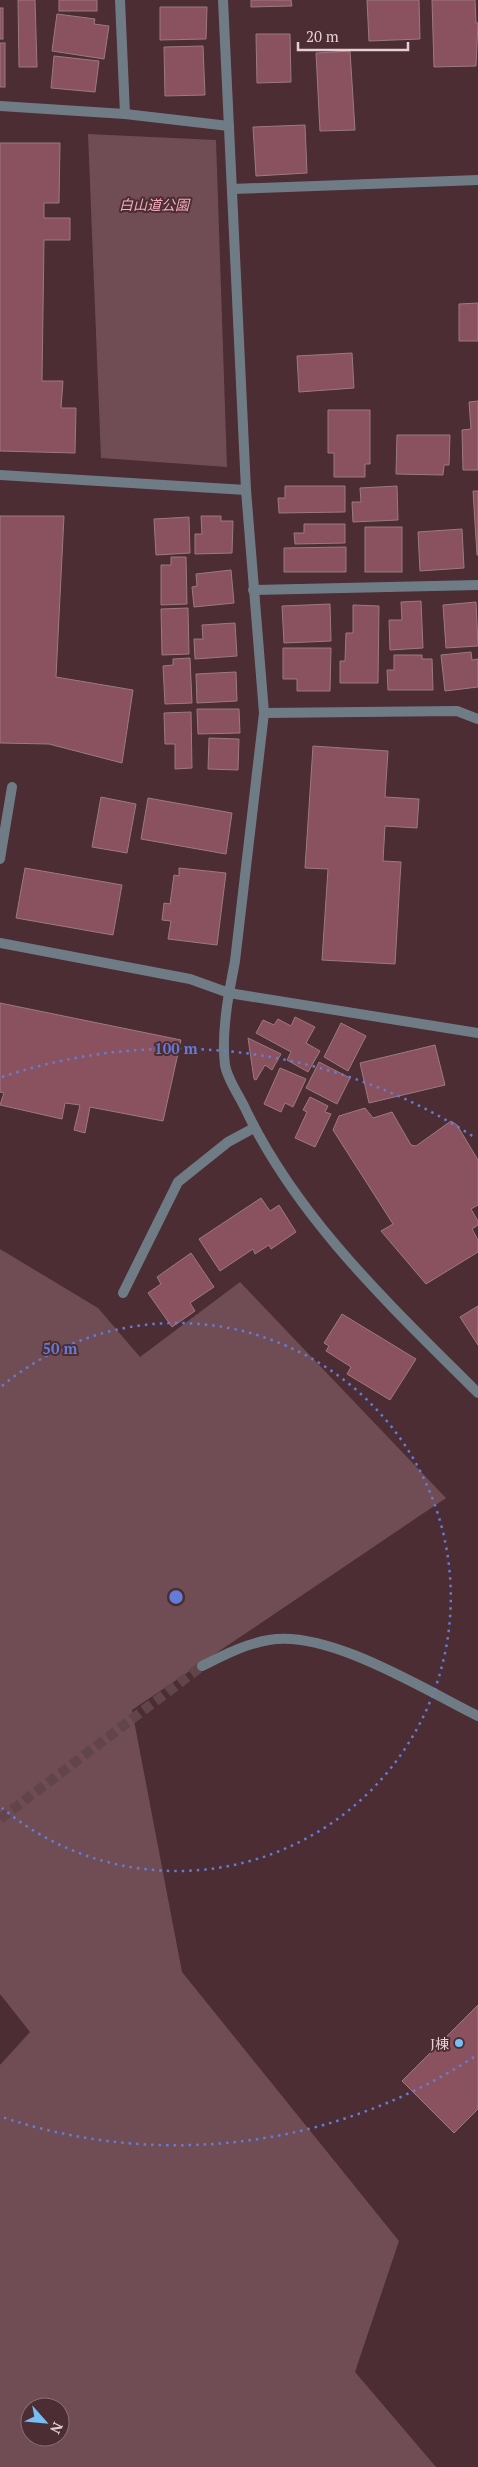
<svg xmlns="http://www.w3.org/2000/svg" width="478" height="2467" font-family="'PT Serif','Noto Sans JP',serif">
  <rect width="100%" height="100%" fill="#4b2d33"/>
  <g fill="#704d54" fill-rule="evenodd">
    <polygon points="88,134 216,140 227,467 101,458"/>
    <path d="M 0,1249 L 98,1308 L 140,1357 L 240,1282 L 446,1498 L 132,1710 L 182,1972 L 399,2241 L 355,2372 L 436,2467 L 0,2467 L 0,2065 L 30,2032 L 0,1994 ZM 30,2407 L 60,2407 L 60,2437 L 30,2437 Z"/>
  </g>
  <g fill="#8a525f" stroke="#9d7980">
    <polygon points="18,0 35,0 37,67 19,67"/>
    <rect x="59" y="0" width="38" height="11"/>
    <polygon points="251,0 291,0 292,6 251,7"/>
    <polygon points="367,0 419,0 420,39 369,41"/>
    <polygon points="432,0 475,0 476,23 478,23 476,66 434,67"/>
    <polygon points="160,7 207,7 206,39 160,40"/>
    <rect x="0" y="8" width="3" height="31"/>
    <polygon points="57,14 95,19 94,24 109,26 104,59 52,51"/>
    <polygon points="256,34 290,34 291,82 257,83"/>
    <rect x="0" y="43" width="5" height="44"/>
    <polygon points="203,46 205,95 165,96 164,47"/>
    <polygon points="350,51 355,130 320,131 316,53"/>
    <polygon points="54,56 99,61 95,92 51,88"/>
    <polygon points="305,125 307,173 256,176 253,127"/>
    <polygon points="0,143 60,143 59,203 44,203 44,218 70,218 70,240 44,240 42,381 63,381 61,408 76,408 75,453 0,451"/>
    <polygon points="478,303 478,341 459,341 459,304"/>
    <polygon points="352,353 354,388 299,392 297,356"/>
    <polygon points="478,401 478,470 463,470 462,430 471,429 469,402"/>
    <polygon points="328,410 370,410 370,464 365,464 365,477 334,477 334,453 328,453"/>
    <polygon points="397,435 450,435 449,465 444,465 443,475 396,474"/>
    <polygon points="285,486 345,486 345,512 279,513 278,498 285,498"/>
    <polygon points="397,486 398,520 353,522 352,502 361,502 360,488"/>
    <polygon points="473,491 478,491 478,555 477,555"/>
    <polygon points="0,516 64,516 56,677 133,690 122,763 49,744 0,743"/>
    <polygon points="201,516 221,516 221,521 233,521 232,553 195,554 195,534 202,534"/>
    <polygon points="189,517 190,553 156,555 154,519"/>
    <polygon points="304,524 345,524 345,543 295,544 294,533 304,533"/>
    <rect x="365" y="527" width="37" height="45"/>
    <polygon points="462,529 464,568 420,571 418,532"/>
    <polygon points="346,547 346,572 284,572 284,548"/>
    <polygon points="171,557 186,557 187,604 161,605 161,565 171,565"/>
    <polygon points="231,570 234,603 194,607 192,587 197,586 196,574"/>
    <polygon points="421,601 423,648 390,650 389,620 402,620 401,602"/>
    <polygon points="476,602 478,646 446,648 443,605"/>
    <polygon points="330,604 331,641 284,643 282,606"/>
    <polygon points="353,605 379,606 378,683 340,683 340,661 345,661 346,633 353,633"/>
    <polygon points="188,608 189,654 162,655 161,609"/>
    <polygon points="235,623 237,656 195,659 194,639 203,639 202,625"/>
    <polygon points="283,648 331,648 330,691 297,691 297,679 283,679"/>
    <polygon points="471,652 472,660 478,659 478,687 445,691 441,655"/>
    <polygon points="394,655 422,655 422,659 432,659 433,690 388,690 387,670 394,670"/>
    <polygon points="190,658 192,703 165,704 163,666 173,665 173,659"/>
    <polygon points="236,672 237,701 197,703 196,674"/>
    <polygon points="197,709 239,709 240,733 198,734"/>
    <polygon points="191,712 192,768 175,769 175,744 165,744 164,713"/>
    <polygon points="209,738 239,739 238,770 208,769"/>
    <polygon points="313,746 388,751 385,797 419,799 417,828 385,826 383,861 401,862 395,964 322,960 328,869 305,868"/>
    <polygon points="101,797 136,804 127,853 92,847"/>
    <polygon points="148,798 232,813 226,854 141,839"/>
    <polygon points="25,868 122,885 113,935 16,918"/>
    <polygon points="179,868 226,873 217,945 168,939 171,921 162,920 164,903 170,904 174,875 179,876"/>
    <polygon points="0,1003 181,1040 163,1121 90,1107 85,1133 74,1130 80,1105 65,1103 62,1119 0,1105 4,1093 0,1092"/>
    <polygon points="295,1017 315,1027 306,1043 320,1051 308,1072 287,1060 291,1052 256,1033 263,1020 274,1025 278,1019 291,1026"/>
    <polygon points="341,1023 366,1036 348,1071 324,1057"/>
    <polygon points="248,1038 281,1054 272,1070 265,1065 256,1080 254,1079"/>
    <polygon points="435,1045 445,1085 369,1103 360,1063"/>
    <polygon points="319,1062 350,1078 337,1104 306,1088"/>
    <polygon points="280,1068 306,1079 293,1107 285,1103 281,1112 264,1104"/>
    <polygon points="310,1097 328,1106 325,1112 331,1114 315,1147 295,1138 307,1112 303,1110"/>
    <polygon points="365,1108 373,1118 392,1112 411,1145 416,1146 451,1121 457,1125 478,1160 478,1205 471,1209 478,1221 478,1225 472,1229 478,1240 478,1252 426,1284 381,1231 393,1224 333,1130 339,1116"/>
    <polygon points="261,1198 270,1211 279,1205 296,1232 271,1249 269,1245 255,1254 253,1249 220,1271 199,1239"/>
    <polygon points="191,1253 214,1287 190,1303 195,1311 172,1327 148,1293 161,1284 157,1277"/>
    <polygon points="478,1306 478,1345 460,1317"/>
    <polygon points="342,1314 416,1359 390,1400 347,1374 351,1367 326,1351 329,1346 324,1343"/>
    <polygon points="478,2005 478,2109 454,2133 402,2081"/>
  </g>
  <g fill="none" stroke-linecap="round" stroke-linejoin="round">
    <polyline stroke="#62454b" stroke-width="10" stroke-dasharray="10 5" stroke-linecap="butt" points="0,1819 202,1666"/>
    <polyline stroke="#707c85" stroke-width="10" points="0,859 12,787"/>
    <g stroke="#707c85" stroke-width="10">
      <polyline points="120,0 125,114"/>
      <polyline points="223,0 246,490 264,713 235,961 229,993"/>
      <polyline points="0,106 125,114 229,126"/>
      <polyline points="232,189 478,180"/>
      <polyline points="0,475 246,490"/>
      <polyline points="253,590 478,585"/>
      <polyline points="264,713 457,711 478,719"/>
      <polyline points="0,943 190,979 229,993 478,1033"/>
      <polyline points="123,1293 178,1182 228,1142 254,1128"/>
    </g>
    <g stroke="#707c85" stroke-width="10">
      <path d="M 229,993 C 225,1017 222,1041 225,1065 C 227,1078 238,1094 244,1106 C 297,1219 391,1306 478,1393"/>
      <path d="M 202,1666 C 224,1655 245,1644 269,1640 C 328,1629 425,1690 478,1716"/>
    </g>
  </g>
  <g fill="none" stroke="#637cd7" stroke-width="2.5" stroke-dasharray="2.5 5">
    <path d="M2 1386A274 274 0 1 1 2 1808"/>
    <path d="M474 2057A548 548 0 0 1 2 2117M2 1077A548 548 0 0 1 474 1137"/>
  </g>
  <circle fill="#74c0f6" stroke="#4b2d33" stroke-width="2" cx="459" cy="2043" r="5"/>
  <g text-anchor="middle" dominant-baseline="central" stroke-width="4" stroke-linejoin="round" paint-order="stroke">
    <g font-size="14" font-style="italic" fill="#f5adbc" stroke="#4b2d33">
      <text x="154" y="204">白山道公園</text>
    </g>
    <g font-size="14" fill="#e4d0d4" stroke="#4b2d33" text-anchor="end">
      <text x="449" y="2043">J棟</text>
    </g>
  </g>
  <circle cx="176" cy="1597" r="8" fill="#637cd7" stroke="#4b2d33" stroke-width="2.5"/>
  <g font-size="15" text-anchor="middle" font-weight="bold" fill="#637cd7" stroke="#4b2d33" stroke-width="4" stroke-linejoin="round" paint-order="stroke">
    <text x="176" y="1054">100 m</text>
    <text x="60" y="1354">50 m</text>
  </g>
  <g transform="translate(45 2422) rotate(117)"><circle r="24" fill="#4b2d33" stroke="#886e73"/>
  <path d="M0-4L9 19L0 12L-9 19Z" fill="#74c0f6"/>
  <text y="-8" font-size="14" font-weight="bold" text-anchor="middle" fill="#e4d0d4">N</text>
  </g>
  <path d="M298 42v8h110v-8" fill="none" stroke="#e4d0d4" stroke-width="2.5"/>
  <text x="306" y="42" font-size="15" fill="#e4d0d4" stroke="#4b2d33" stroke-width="4" paint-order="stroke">20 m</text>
</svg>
